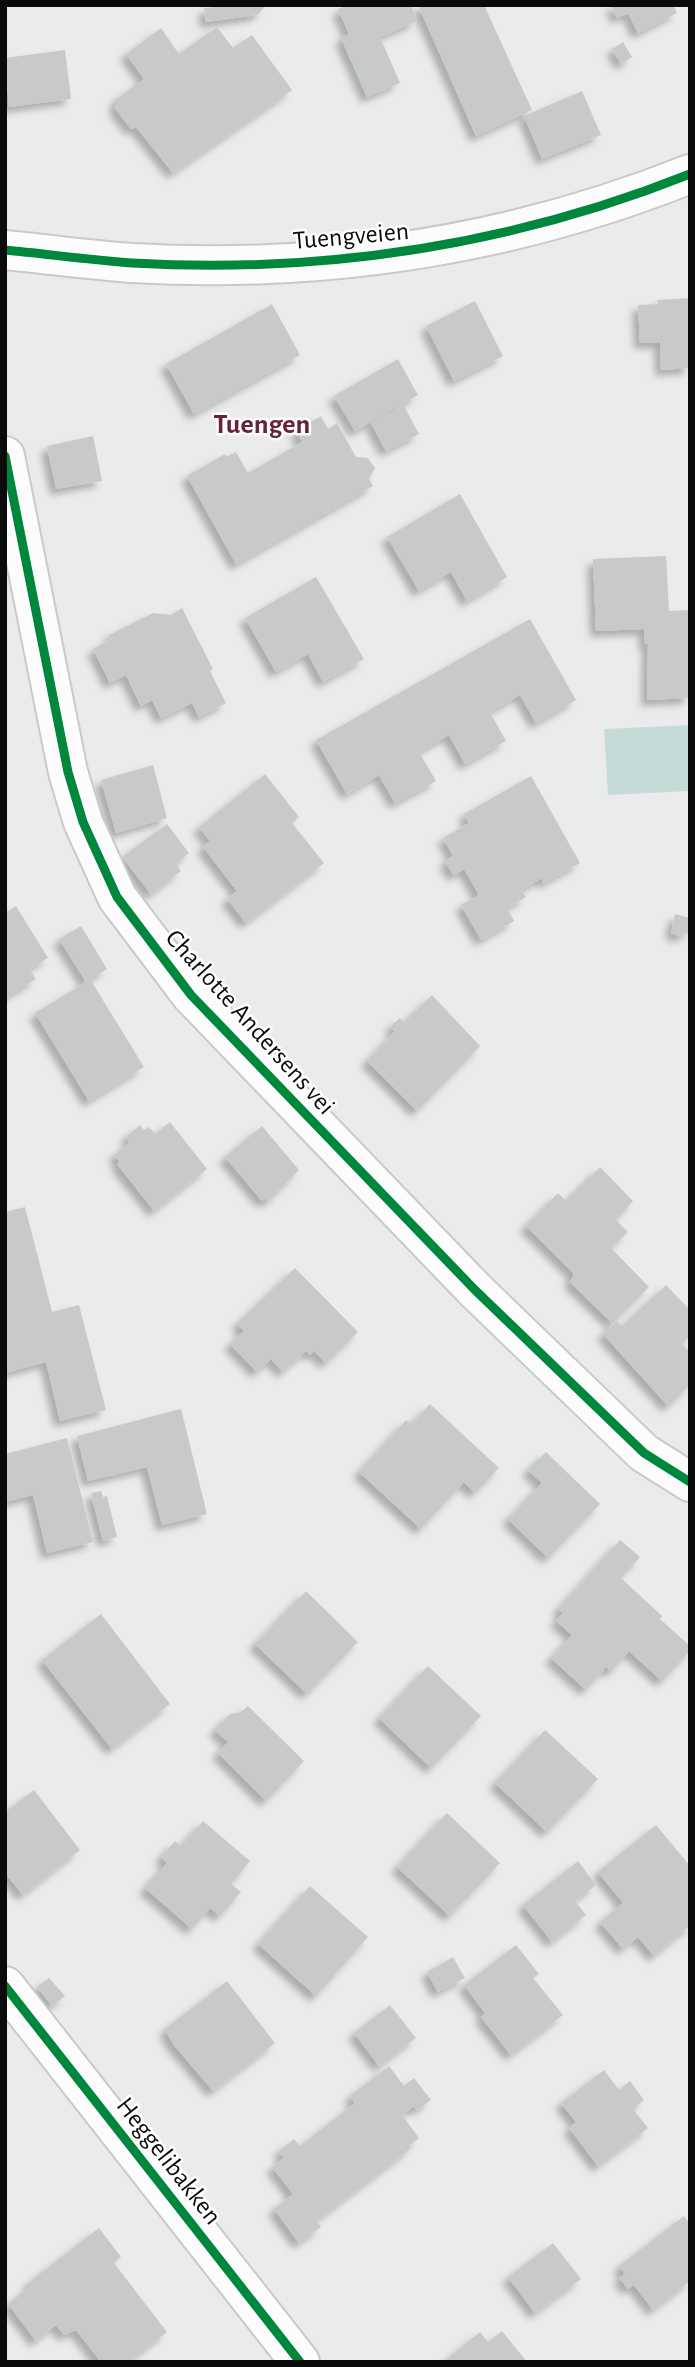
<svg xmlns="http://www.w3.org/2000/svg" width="695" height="2367" font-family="'Alegreya Sans',sans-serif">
  <defs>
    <filter id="shadow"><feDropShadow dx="-6" dy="6" stdDeviation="3.5" flood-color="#0004"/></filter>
  </defs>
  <rect width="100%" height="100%" fill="#e9eceb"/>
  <polygon fill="#c6dbd7" points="690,725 690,791 608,795 604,729"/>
  <g fill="#c7cac9" filter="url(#shadow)">
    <polygon points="238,5 263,5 264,8 257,15 206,22 204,8"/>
    <polygon points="348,5 411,5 417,21 380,37 400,83 367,97 341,38 349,34 338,9"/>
    <polygon points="418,5 484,5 532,110 476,136"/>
    <polygon points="611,5 673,5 677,13 638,33 628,13 617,18"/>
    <polygon points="217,27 233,48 252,35 292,90 173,173 136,127 131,129 114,107 118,104 115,100 144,79 126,54 161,28 179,54"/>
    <polygon points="623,42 632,57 621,64 612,49"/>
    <polygon points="65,50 71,99 9,107 5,58"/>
    <polygon points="582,91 601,135 542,159 524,116"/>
    <polygon points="690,298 690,368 661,370 660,342 640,343 638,305 658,304 657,300"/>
    <polygon points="475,301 503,356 454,381 426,326"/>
    <polygon points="272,304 300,355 194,414 166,364"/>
    <polygon points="398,359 418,395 355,431 334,396"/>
    <polygon points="404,406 419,434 386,451 371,423"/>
    <polygon points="321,416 328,429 337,423 356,457 368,458 375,468 369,479 373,486 236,564 187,476 225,454 226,457 236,452 248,473 302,442 296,430"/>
    <polygon points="93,436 102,481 56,489 47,446"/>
    <polygon points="460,494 507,577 467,601 451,572 419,591 387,537"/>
    <polygon points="666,556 669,611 690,610 690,698 647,700 648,644 645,644 644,629 596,631 593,559"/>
    <polygon points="316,577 364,659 323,682 308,654 276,672 245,618"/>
    <polygon points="182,608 213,669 210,671 226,703 199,717 192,703 161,718 152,700 141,706 126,675 110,683 93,649 111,639 109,635 153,613 171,615"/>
    <polygon points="530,619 576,700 536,723 520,695 490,712 506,741 465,764 449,735 419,752 436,781 395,803 379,775 347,794 316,740"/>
    <polygon points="153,765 167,818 116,833 101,780"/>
    <polygon points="265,774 299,817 292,823 324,863 246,923 227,899 237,891 203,847 210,841 199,827"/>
    <polygon points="531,776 580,863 544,883 542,878 521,890 526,897 507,908 514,921 481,940 461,905 479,895 464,869 455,875 452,873 445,861 453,856 443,838 469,823 464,814"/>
    <polygon points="167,824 189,853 176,864 181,871 151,894 122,857"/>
    <polygon points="16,906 48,958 30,969 36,979 5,998 5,913"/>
    <polygon points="675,914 690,918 689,934 683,932 682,937 671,933"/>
    <polygon points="81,926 107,969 90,979 144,1067 89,1101 35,1013 86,982 59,939"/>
    <polygon points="432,995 480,1046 417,1111 367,1061 395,1031 390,1027 400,1018 404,1022"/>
    <polygon points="170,1122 207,1169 154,1211 117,1164 120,1162 114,1155 130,1142 126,1137 140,1125 144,1130 149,1127 155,1134"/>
    <polygon points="262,1126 299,1170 268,1202 265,1198 262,1201 225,1157"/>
    <polygon points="600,1167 633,1201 616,1220 628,1232 611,1248 649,1287 612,1323 570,1282 574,1274 526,1226 558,1193 566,1201"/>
    <polygon points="25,1207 52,1312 79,1305 106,1410 60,1421 46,1362 5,1373 5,1212"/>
    <polygon points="295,1268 358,1332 326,1363 314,1351 310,1355 306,1351 283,1372 271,1359 257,1372 230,1344 244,1331 237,1324"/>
    <polygon points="666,1285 690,1310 690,1336 682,1344 690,1352 690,1385 668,1406 603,1334 617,1321 622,1326"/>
    <polygon points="430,1404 499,1468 475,1493 464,1482 421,1529 359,1472 406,1420 411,1424"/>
    <polygon points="181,1409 207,1514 162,1525 147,1467 88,1481 77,1436"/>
    <polygon points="67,1438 93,1542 47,1553 33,1495 5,1502 5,1454"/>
    <polygon points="546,1452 600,1504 548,1558 508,1519 542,1483 528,1470"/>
    <polygon points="101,1491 103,1497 107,1496 117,1537 103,1541 91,1493"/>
    <polygon points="620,1540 640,1557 621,1578 662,1616 660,1619 690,1646 690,1651 662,1681 629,1651 611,1672 606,1667 586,1690 551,1658 572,1635 556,1621 563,1613 558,1609"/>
    <polygon points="306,1591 358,1642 307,1694 255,1644"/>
    <polygon points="101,1614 170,1704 112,1749 42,1660"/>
    <polygon points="428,1666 481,1716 431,1768 379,1718"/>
    <polygon points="248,1706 304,1761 266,1801 218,1753 228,1742 215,1730 230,1714 241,1712"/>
    <polygon points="545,1730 598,1779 547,1832 495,1783"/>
    <polygon points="34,1790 80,1850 23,1895 5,1873 5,1812"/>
    <polygon points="447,1813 500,1863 450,1916 397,1867"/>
    <polygon points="203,1821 250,1861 231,1884 241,1892 220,1916 210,1908 192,1929 145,1888 167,1863 161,1857 175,1841 181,1846"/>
    <polygon points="656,1825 690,1866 690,1932 687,1928 654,1956 638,1937 623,1949 600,1922 623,1903 598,1872"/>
    <polygon points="578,1861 596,1885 575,1901 586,1915 552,1942 523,1905"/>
    <polygon points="310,1886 368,1937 316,1996 258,1944"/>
    <polygon points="516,1945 539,1974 533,1978 563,2015 511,2055 481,2017 485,2013 464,1985"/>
    <polygon points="453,1957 465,1978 438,1992 427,1972"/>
    <polygon points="49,1978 65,1996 52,2006 37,1987"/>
    <polygon points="227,1981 275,2043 213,2091 173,2044 165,2029"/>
    <polygon points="390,2005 416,2038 379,2066 354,2033"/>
    <polygon points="389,2066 404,2086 414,2078 431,2100 417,2110 414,2106 402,2115 419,2138 409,2146 410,2149 316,2221 321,2227 299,2243 274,2209 293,2194 272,2167 284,2158 279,2151 294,2139 300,2146 355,2103 350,2096"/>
    <polygon points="604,2070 619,2090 630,2081 644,2100 633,2109 648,2128 598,2166 569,2128 576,2122 561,2103"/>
    <polygon points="684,2216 690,2224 690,2281 653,2310 634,2285 628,2289 619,2278 625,2274 619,2266"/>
    <polygon points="99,2228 121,2257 114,2263 167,2332 128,2362 101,2362 76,2330 64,2335 56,2325 36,2341 8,2304 31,2286 28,2283"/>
    <polygon points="553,2243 581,2279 535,2313 508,2277"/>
    <polygon points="502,2331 527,2362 449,2362 447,2359 480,2332 488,2342"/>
  </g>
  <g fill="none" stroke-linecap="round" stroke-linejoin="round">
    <defs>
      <g id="minor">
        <path d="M 5,250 C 47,254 90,260 132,263 C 323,274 512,245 690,174"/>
        <polyline points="5,456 68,772 83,822 117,897 191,995 475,1290 644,1453 690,1482"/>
        <polyline points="5,1986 300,2362"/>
      </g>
    </defs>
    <use href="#minor" stroke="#c8cac9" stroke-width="42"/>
    <use href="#minor" stroke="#fcfcfc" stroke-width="38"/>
    <defs>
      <g id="cycleway">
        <path d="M 5,250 C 47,254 90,260 132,263 C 323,274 512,245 690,174"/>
        <polyline points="5,456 68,772 83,822 117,897 191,995 475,1290 644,1453 690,1482"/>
        <polyline points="5,1986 300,2362"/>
      </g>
    </defs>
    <use href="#cycleway" stroke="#fff" stroke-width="13"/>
    <use href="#cycleway" stroke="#00873e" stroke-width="9"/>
  </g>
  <g text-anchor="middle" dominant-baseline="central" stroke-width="5" stroke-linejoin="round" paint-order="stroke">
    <g font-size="26" fill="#0a0c0c" stroke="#fff">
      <text transform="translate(351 236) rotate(-5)">Tuengveien</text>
      <text transform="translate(250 1022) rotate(48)">Charlotte Andersens vei</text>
      <text transform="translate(169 2161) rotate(52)">Heggelibakken</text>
    </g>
    <g font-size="28" font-weight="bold" fill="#672338" stroke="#fff">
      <text x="262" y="425">Tuengen</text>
    </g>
  </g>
  <rect width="695" height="2367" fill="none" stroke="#0a0c0c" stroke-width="14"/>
</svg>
